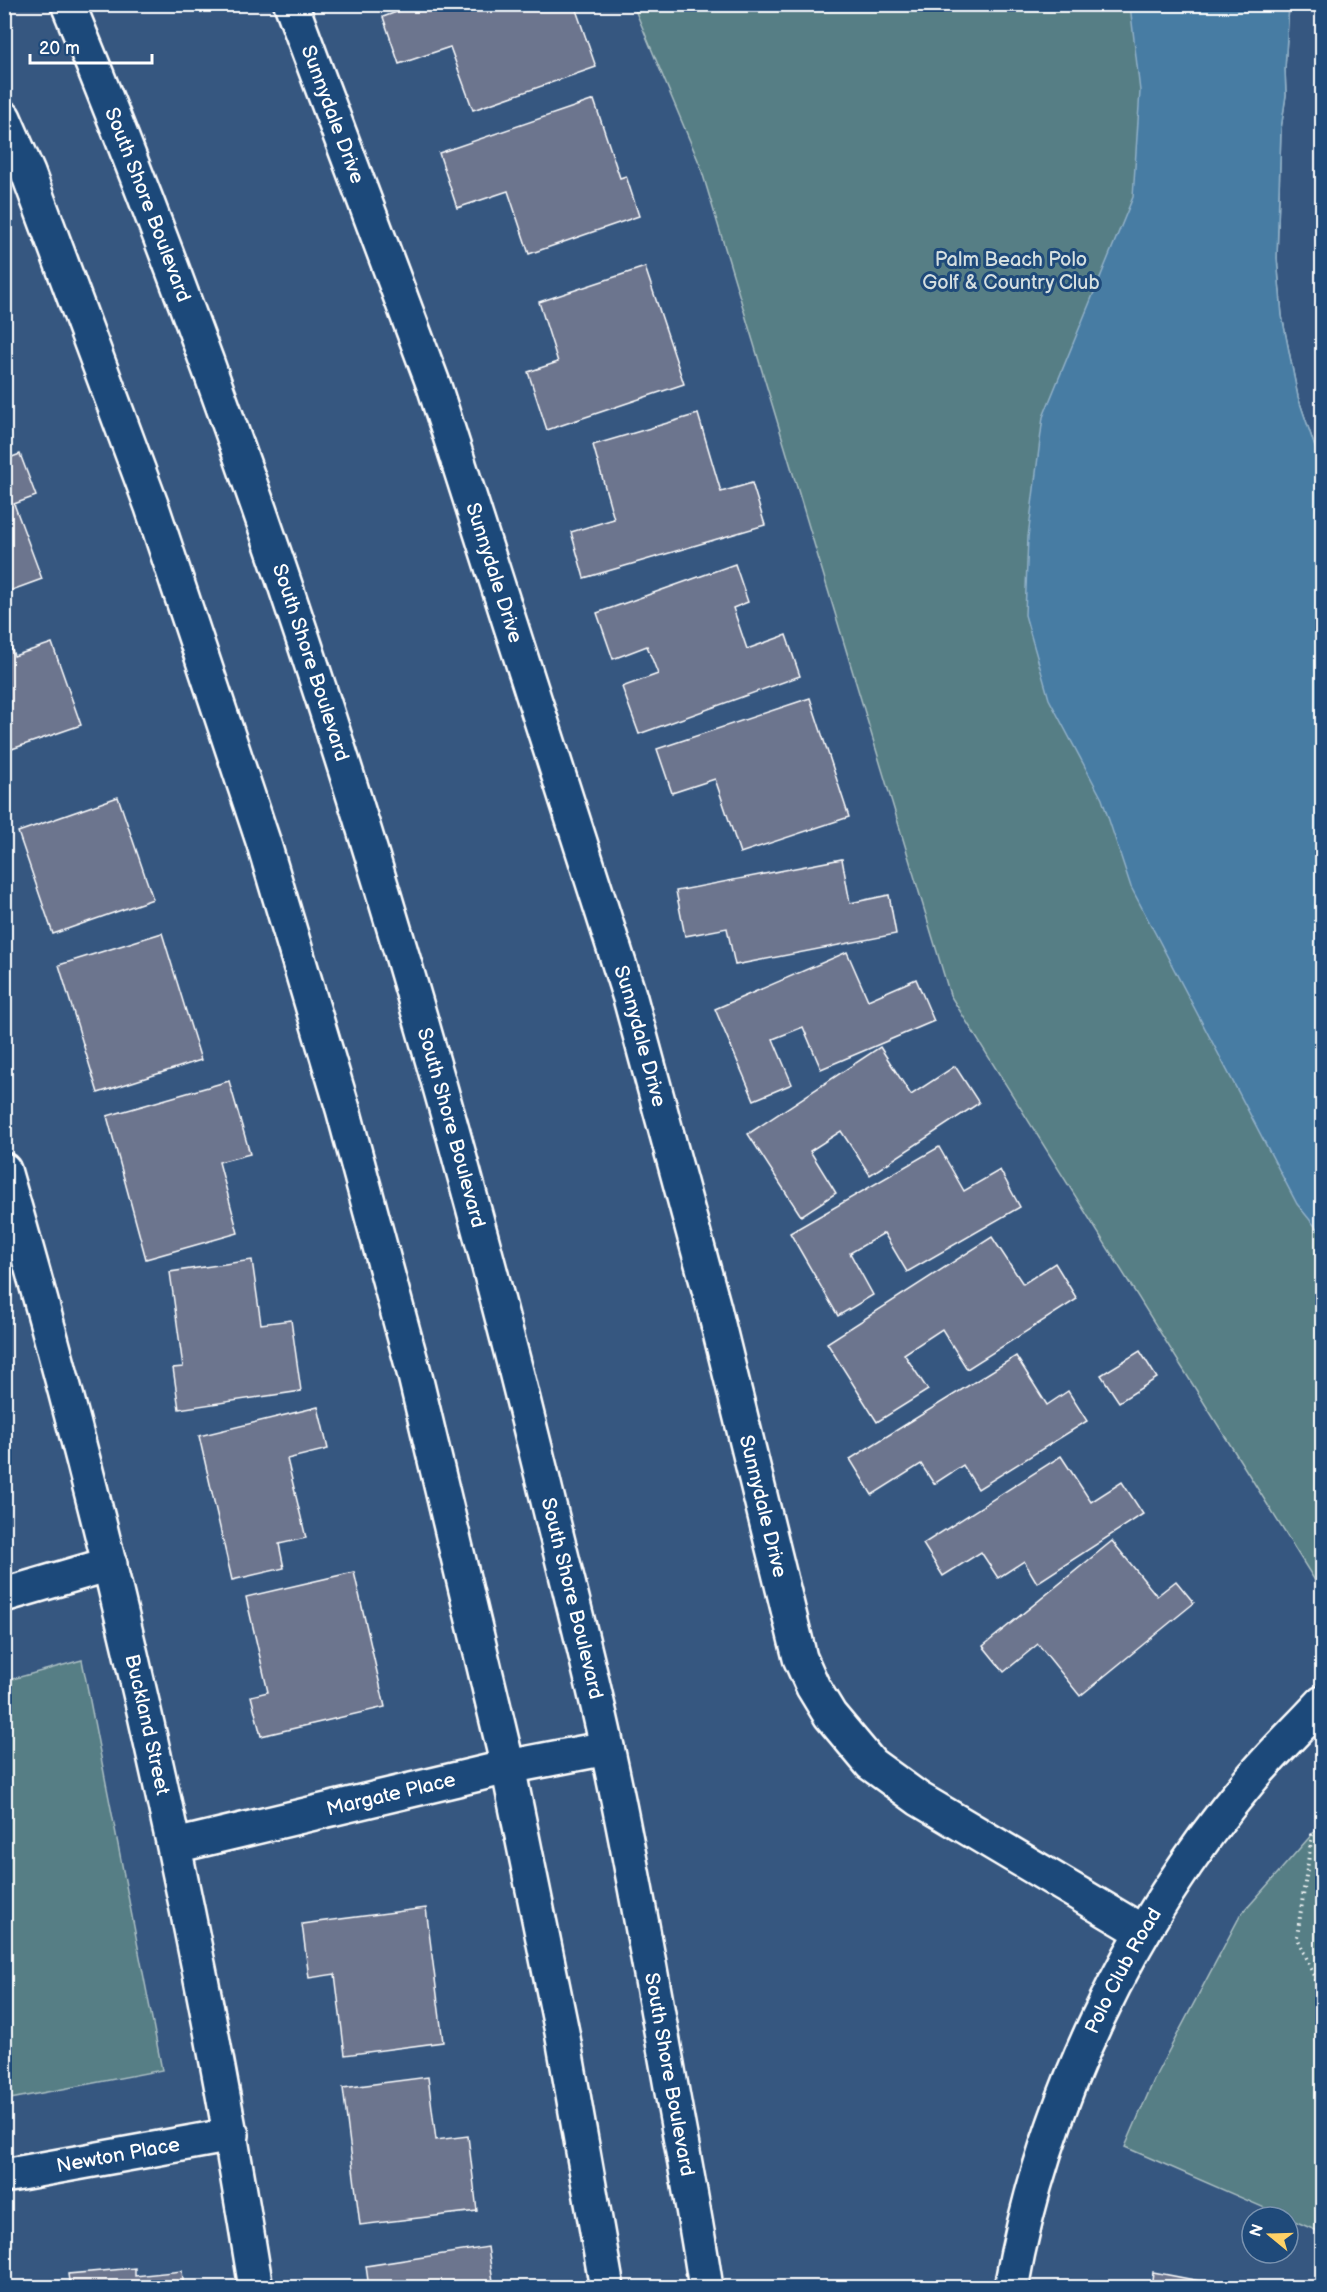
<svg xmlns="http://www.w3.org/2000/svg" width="1327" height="2292" font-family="'Balsamiq Sans',sans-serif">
  <rect width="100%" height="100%" fill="#365780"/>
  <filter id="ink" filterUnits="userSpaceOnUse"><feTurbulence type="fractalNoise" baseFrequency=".0167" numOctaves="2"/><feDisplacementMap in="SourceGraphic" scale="12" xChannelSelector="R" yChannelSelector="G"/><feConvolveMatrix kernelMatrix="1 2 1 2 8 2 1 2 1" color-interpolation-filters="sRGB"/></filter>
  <g filter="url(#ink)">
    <g fill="#567e85" stroke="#aabec2" stroke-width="1.5">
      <polygon points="633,5 1289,5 1285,69 1286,95 1281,129 1277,258 1282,316 1298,397 1322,468 1322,1592 950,995 700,165"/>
      <polygon points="82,1660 162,2070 5,2100 5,1681"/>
      <polygon points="1322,1823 1322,2233 1125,2147 1157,2073 1240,1916"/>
    </g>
    <polygon fill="#467ba3" stroke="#90b0c8" stroke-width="1.5" points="1130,5 1289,5 1285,69 1286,95 1281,129 1277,258 1282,316 1298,397 1322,468 1322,1235 1297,1204 1131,887 1102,799 1049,699 1025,615 1028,537 1043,417 1133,197 1140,91"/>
    <g fill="#6c748e" stroke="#fff" stroke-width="1.5">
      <polygon points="418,4 574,4 596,67 473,110 450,47 399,64 383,17"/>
      <polygon points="594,100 620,178 626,176 639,216 529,254 508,191 457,208 439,153"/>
      <polygon points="645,267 684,384 547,430 528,372 558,362 539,302"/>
      <polygon points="698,414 721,492 752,483 765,525 584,578 571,532 614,519 593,445"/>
      <polygon points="20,454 36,496 14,504 42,579 4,593 4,460"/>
      <polygon points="735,564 748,602 733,608 747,649 786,635 800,676 639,734 622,687 658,674 647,646 613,659 597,613"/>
      <polygon points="7,635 14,656 52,643 81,725 9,750 4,736 4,636"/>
      <polygon points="810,698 849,817 740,853 715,779 672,793 657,749"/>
      <polygon points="118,797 153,899 53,934 18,832"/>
      <polygon points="842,859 850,903 889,895 896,934 735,965 727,928 685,936 676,891"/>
      <polygon points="162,933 201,1060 98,1093 59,965"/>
      <polygon points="847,952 868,1000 916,979 934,1021 821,1069 803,1027 773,1039 792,1084 754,1100 715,1009"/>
      <polygon points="880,1047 911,1095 955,1066 979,1103 870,1175 841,1131 810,1151 836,1193 801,1216 748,1134"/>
      <polygon points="229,1081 250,1154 219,1162 238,1233 146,1259 107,1116"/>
      <polygon points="939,1147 964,1191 1000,1170 1020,1207 907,1272 884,1233 850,1253 873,1295 838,1316 790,1233"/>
      <polygon points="992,1237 1023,1284 1055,1263 1077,1299 967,1369 942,1329 904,1354 928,1390 877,1422 827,1343"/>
      <polygon points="252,1260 261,1324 291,1320 301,1391 179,1409 173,1368 183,1367 170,1272"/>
      <polygon points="1140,1351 1157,1378 1119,1402 1101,1375"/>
      <polygon points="1016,1356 1047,1405 1068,1391 1087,1421 978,1489 963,1465 934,1484 921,1464 872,1495 850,1459"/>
      <polygon points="318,1407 328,1449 287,1459 306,1538 279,1544 284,1568 232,1580 199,1436"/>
      <polygon points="1061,1456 1091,1502 1122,1482 1143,1514 1037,1583 1024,1561 998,1578 981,1552 943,1576 923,1544"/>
      <polygon points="1112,1541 1157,1596 1176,1581 1194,1603 1080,1696 1038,1644 1004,1672 983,1646"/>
      <polygon points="354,1572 385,1707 261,1736 251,1696 268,1692 246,1597"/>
      <polygon points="426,1908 443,2042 345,2055 335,1974 309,1978 302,1924"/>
      <polygon points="428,2077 436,2140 468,2136 477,2211 360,2225 343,2088"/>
      <polygon points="488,2247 494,2288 369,2288 366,2266"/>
      <polygon points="135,2268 135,2276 182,2271 184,2288 70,2288 68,2274"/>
      <polygon points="1153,2272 1231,2287 1151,2288"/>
    </g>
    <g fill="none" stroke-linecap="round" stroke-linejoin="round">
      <defs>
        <g id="street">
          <path id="s1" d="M 291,4 L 434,386 L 630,998 L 714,1308 L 800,1658 L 813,1687 L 830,1715 L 871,1764 L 919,1799 L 1143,1932"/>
          <path id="s2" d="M 4,1170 C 110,1537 196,1910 256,2288"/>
          <polyline points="4,1595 110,1564"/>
          <path id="s3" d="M 175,1846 L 508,1767 L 607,1748"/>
          <path id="s4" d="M 4,2176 L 232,2135"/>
          <path id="s5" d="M 1011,2288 C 1043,2104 1131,1921 1251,1779 C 1273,1753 1299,1728 1322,1703"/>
        </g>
        <g id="secondary">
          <path id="s6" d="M 68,4 C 265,482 421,978 543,1480 C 564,1569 588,1658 607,1747 C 630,1852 648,1958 667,2064 C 680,2138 695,2213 706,2288"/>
          <polyline points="4,118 28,173 152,507 264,844 343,1109 415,1376 508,1767 562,2032 607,2288"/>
        </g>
      </defs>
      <use href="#street" stroke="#fff" stroke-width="38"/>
      <use href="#secondary" stroke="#fff" stroke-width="38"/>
      <polyline stroke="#fff" stroke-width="4" stroke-dasharray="1.5 4.5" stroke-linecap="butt" points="1322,1827 1312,1835 1297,1937 1322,1994"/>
      <use href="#street" stroke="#1f4a7a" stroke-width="33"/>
      <use href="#secondary" stroke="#1f4a7a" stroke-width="33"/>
    </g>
  </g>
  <g text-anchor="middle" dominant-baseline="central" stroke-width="6" stroke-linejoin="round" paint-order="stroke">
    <g font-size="20" fill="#fff" stroke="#1f4a7a">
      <text stroke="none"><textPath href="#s1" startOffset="118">Sunnydale Drive</textPath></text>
      <text stroke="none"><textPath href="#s6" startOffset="216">South Shore Boulevard</textPath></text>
      <text stroke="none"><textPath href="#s1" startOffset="604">Sunnydale Drive</textPath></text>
      <text stroke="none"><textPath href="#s6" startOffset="702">South Shore Boulevard</textPath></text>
      <text stroke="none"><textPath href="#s1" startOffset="1090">Sunnydale Drive</textPath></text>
      <text stroke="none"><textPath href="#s6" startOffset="1188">South Shore Boulevard</textPath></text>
      <text stroke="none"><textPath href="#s1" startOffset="1576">Sunnydale Drive</textPath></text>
      <text stroke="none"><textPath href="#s6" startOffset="1674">South Shore Boulevard</textPath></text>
      <text stroke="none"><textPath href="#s2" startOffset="573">Buckland Street</textPath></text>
      <text stroke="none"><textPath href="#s3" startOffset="222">Margate Place</textPath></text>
      <text stroke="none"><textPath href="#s5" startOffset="338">Polo Club Road</textPath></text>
      <text stroke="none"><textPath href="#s6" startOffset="2160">South Shore Boulevard</textPath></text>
      <text stroke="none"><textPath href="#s4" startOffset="116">Newton Place</textPath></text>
    </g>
    <g font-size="20" fill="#d5dfe0" stroke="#1f4a7a">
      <text x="1011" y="260">Palm Beach Polo<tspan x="1011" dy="23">Golf &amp; Country Club</tspan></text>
    </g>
  </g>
  <rect width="1327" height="2292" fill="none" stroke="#1f4a7a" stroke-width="24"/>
  <rect x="12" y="12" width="1303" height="2268" fill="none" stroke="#fff" stroke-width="2" filter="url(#ink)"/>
  <g transform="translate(1270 2235) rotate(289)"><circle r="28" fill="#1f4a7a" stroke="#7992af" stroke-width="1.5"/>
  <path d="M0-4.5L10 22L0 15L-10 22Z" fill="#ffd166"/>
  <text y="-9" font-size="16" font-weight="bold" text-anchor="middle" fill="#ffffff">N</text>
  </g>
  <path d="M30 54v9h122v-9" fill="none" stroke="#ffffff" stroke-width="3"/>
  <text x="39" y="54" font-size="18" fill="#ffffff" stroke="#1f4a7a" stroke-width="4.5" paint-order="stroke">20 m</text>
</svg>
